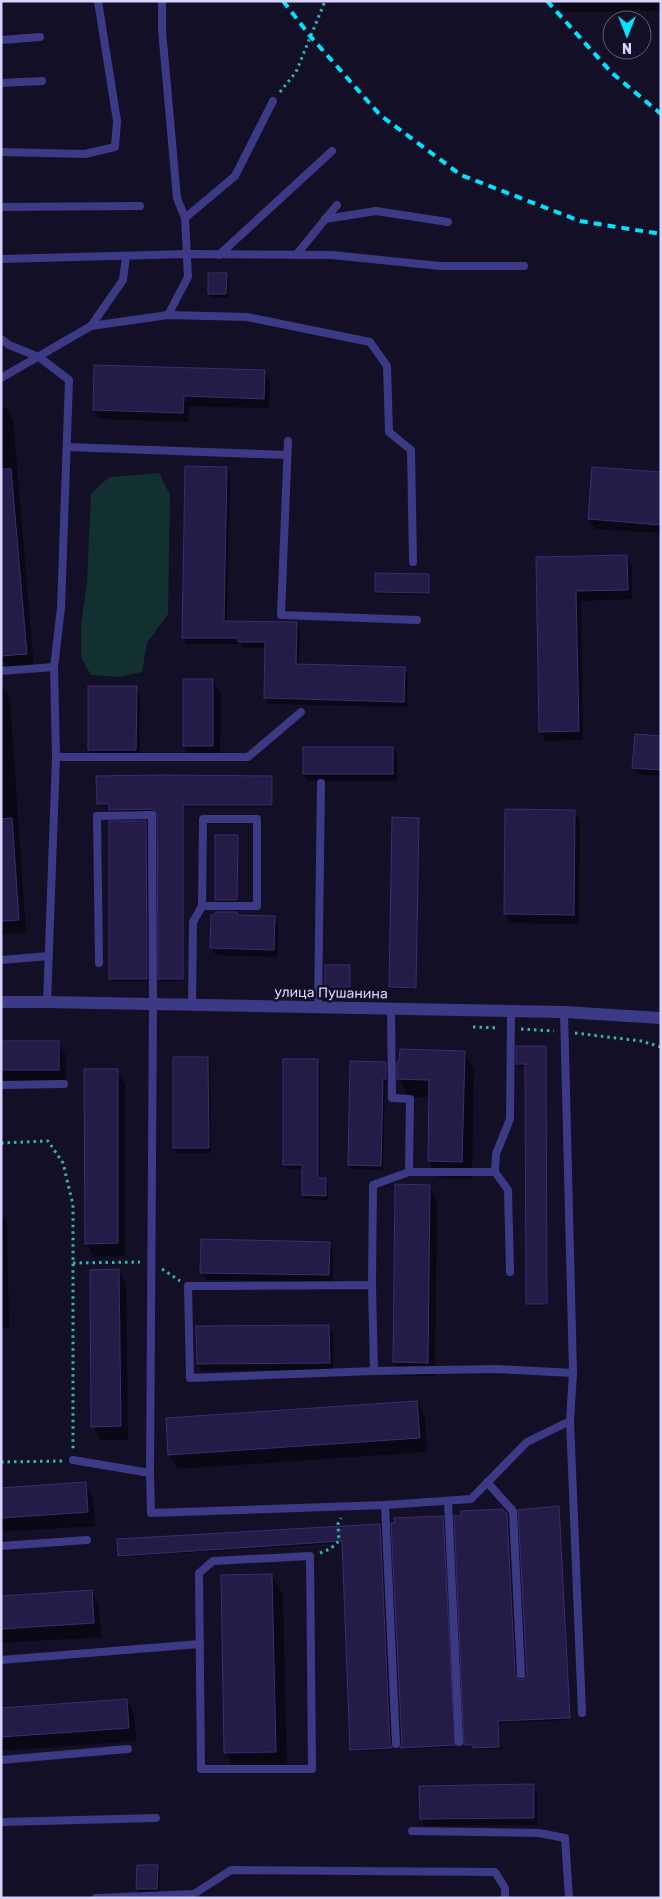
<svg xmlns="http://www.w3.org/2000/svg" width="662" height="1899" font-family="Rubik,sans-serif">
  <rect width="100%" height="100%" fill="#130f26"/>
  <polygon fill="#12302f" points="159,473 170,495 168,614 147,643 142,672 119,677 91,675 81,658 81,626 87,581 91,494 109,477"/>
  <g fill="#0007">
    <polygon points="558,1 661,1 661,11 562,12"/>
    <polygon points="226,274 229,279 228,298 212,298 209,294"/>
    <polygon points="264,371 270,381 269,408 189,406 188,422 100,419 94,410"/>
    <polygon points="1,407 6,407 13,420 34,668 8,670 1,658"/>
    <polygon points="227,468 230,474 227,622 296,623 300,629 299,665 404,668 408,674 407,707 269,704 265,698 266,648 243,648 241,644 186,644 183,637"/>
    <polygon points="661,473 661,533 595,529 589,519"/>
    <polygon points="626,556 632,566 632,599 581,601 583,740 546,741 540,731 537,558"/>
    <polygon points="428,576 429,595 377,594 376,592"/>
    <polygon points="213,680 221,694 220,759 192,759 184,746"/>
    <polygon points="1,685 10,699 26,933 1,934"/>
    <polygon points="136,688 140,695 140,757 93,757 89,749"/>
    <polygon points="661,738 661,776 637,774 633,767"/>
    <polygon points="304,748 393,748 397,755 397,781 308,781 304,774"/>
    <polygon points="271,777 273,780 273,807 183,807 183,981 161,981 160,979 158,814 154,812 111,812 110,806 99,806 98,804"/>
    <polygon points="574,811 580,821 579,924 510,923 505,914"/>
    <polygon points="394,819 418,819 419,821 416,990 392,989 390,987"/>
    <polygon points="146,822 148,981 111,981 110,823"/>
    <polygon points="217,836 237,836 238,838 238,902 217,902 216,900"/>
    <polygon points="236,913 238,916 274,917 278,924 277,957 216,955 211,948"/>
    <polygon points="350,966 351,989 328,989 327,987"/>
    <polygon points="58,1042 66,1056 66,1083 1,1083 1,1043"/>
    <polygon points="545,1047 547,1306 528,1306 526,1066 519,1066 517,1064"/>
    <polygon points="464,1052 474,1070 472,1179 439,1178 429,1161 430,1097 409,1097 399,1079 398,1063"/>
    <polygon points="208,1058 210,1062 211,1153 177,1153 174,1148"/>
    <polygon points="317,1060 320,1065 320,1179 325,1179 328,1184 328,1200 306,1199 303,1195 304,1169 287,1169 284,1164"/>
    <polygon points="385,1063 388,1068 388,1084 385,1083 383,1170 352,1169 349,1165"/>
    <polygon points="117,1071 125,1084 125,1256 94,1257 86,1243"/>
    <polygon points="396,1185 429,1186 437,1200 435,1376 402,1376 394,1362"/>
    <polygon points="1,1218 5,1218 7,1223 9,1328 1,1328"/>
    <polygon points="329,1243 333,1250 333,1282 206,1280 202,1273"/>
    <polygon points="119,1271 126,1284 128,1440 101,1440 93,1426"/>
    <polygon points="329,1326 333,1333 333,1370 202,1371 198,1363"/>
    <polygon points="417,1402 425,1416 427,1452 178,1469 170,1455 167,1419"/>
    <polygon points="85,1483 93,1497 95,1526 1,1532 1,1489"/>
    <polygon points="558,1508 568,1720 498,1723 500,1749 475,1750 474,1746 466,1747 465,1745 504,1512 508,1516 516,1677 517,1680 522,1681 527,1678"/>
    <polygon points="442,1518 455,1747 402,1749 402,1748"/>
    <polygon points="380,1525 392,1750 353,1751 352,1750 343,1543 120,1557 119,1555"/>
    <polygon points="271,1575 283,1595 287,1772 237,1773 226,1753"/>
    <polygon points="91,1592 99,1605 101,1637 1,1643 1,1597"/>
    <polygon points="127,1700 134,1714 136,1741 1,1751 1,1709"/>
    <polygon points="533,1786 537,1793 537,1825 425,1826 421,1819"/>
    <polygon points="157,1867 160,1871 159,1893 140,1893 137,1888"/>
  </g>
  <g fill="#241b47" stroke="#3b2d73">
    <polygon points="208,273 227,273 226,294 208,294"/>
    <polygon points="94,365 265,370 264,399 184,396 183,413 93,410"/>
    <polygon points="185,466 227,467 224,621 297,622 296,664 405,667 404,702 264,698 265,642 238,642 238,638 182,638"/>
    <polygon points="592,467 661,472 661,525 588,519"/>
    <polygon points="1,469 11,469 27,654 1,656"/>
    <polygon points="627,555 628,590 576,591 579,731 539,732 536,557"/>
    <polygon points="375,573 429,574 429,593 375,592"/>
    <rect x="183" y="679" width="30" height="67"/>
    <polygon points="88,686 137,686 136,750 88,750"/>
    <polygon points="635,734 661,736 661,770 632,768"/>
    <rect x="303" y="747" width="90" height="27"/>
    <polygon points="162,775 272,776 272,805 183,805 183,979 158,979 157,813 152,809 109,810 109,804 97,804 96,776"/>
    <polygon points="505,809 575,810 574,915 504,914"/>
    <polygon points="392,817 419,818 416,988 389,987"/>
    <polygon points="12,818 19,920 1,921 1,819"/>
    <polygon points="109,821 146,821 147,979 109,979"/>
    <polygon points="215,835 238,835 237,900 215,900"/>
    <polygon points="215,912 237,912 237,915 275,916 274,950 210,948 211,915 215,915"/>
    <rect x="325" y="965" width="25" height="22"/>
    <rect x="1" y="1041" width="58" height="29"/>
    <polygon points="516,1046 546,1046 547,1304 526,1304 525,1064 516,1064"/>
    <polygon points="400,1049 465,1051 462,1162 428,1161 429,1080 397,1079 397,1062 399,1062"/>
    <polygon points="173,1057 208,1057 209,1148 173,1148"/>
    <polygon points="283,1059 318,1059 318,1178 326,1178 326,1196 302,1195 302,1165 283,1165"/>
    <polygon points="350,1061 386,1062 386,1079 383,1079 381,1166 348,1165"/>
    <polygon points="84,1069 118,1069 118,1243 85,1244"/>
    <polygon points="395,1184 430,1185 428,1363 393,1362"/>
    <polygon points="201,1239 330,1242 329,1275 200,1273"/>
    <polygon points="119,1269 121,1426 91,1427 90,1270"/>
    <polygon points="329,1325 330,1363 197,1364 196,1326"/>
    <polygon points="417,1401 420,1438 168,1455 166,1418"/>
    <polygon points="86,1482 88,1512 1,1518 1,1488"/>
    <polygon points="559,1506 570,1718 498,1721 499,1747 473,1748 473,1745 464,1745 454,1516 461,1516 461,1511 503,1509 503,1511 507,1513 515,1674 518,1679 522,1680 526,1677 527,1674 518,1510"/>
    <polygon points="443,1516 455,1745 400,1748 402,1744 391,1523 395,1523 394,1518"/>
    <polygon points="380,1524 390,1744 392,1748 350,1750 342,1541 118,1556 117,1539"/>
    <polygon points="272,1574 276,1752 224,1753 221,1575"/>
    <polygon points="92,1590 94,1623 1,1629 1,1596"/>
    <polygon points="127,1699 129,1728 1,1737 1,1708"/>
    <polygon points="534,1784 534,1818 420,1819 419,1786"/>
    <polygon points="137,1865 158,1865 157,1889 136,1889"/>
  </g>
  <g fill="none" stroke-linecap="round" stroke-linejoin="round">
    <g stroke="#2fb8b0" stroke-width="3" stroke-dasharray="2.5 4" stroke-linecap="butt">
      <polyline points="280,92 296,72 325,1"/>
      <polyline points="473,1027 499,1028"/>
      <polyline points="521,1029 554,1031"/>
      <polyline points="575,1033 641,1041 661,1047"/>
      <polyline points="1,1143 48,1141 63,1163 73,1205 73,1450"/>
      <polyline points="73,1263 140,1262"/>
      <polyline points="162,1269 180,1281"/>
      <polyline points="1,1462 62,1461"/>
      <polyline points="320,1553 330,1549 339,1541 338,1524 341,1518"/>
    </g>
    <g stroke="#3d3a85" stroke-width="8">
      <polyline points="162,1 162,30 177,198 185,218 188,277 168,315"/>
      <polyline points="1,40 40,37"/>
      <polyline points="1,83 42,81"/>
      <polyline points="1,152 85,154 115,147 117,121 98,1"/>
      <polyline points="1,207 140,206"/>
      <polyline points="185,218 235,176 273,101"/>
      <polyline points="325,219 376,211 448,222"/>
      <polyline points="219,255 332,151"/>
      <polyline points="296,255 337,205"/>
      <polyline points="1,259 187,254 332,255 440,266 524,266"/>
      <polyline points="91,326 123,280 126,256"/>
      <polyline points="1,339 9,345 39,357 69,380 61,608 54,667 56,757 47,1002"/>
      <polyline points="1,378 91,326 168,315 247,317 370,342 387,366 389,432 411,450 413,562"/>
      <polyline points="288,441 281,615 417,620"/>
      <polyline points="67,447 287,455"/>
      <polyline points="1,671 54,667"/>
      <polyline points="56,757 248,757 301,712"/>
      <polyline points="1,960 49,956"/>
      <polyline points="99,963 97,816 152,815 153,1004 150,1473"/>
      <polyline points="192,1005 193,922 202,906 203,819 257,819 257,906 202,906"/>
      <polyline points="318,1008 321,783"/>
      <polyline points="391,1009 392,1098 410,1099 409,1172 495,1172"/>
      <polyline points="564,1012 573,1373 570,1421 582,1713"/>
      <polyline points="1,1085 64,1084"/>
      <polyline points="510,1272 508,1190 495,1172 496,1154 510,1119 511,1011"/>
      <polyline points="372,1285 373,1185 409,1172"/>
      <polyline points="374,1371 372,1285 188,1286 190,1378 374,1371 496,1369 573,1373"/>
      <polyline points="73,1460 150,1473 151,1513 385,1505 471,1499 527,1442 570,1421"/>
      <polyline points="487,1482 513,1511 521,1674"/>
      <polyline points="448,1501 459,1742"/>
      <polyline points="385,1505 396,1744"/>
      <polyline points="1,1546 87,1540"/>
      <polygon points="310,1556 312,1769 201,1769 199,1573 213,1561"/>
      <polyline points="1,1660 200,1644"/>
      <polyline points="1,1760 128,1749"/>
      <polyline points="1,1822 156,1818"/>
      <polyline points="412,1831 539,1833 565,1838 569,1898"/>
      <polyline points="96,1898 194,1894 231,1870 495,1872 505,1888 505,1898"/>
    </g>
    <polyline stroke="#3d3a85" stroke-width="12" points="1,1002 47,1002 564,1012 661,1018"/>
    <g stroke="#00e5ff" stroke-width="4" stroke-dasharray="8 6" stroke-linecap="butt">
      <polyline points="283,1 311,37 380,115 461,175 580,221 661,234"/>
      <polyline points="547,1 612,73 661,114"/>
    </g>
  </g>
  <g text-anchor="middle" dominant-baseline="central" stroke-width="5" stroke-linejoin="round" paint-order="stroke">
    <g font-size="14" fill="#d9d4ff" stroke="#130f26">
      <text transform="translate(331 993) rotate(1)">улица Пушанина</text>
    </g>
  </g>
  <rect width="662" height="1899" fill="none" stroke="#d9d4ff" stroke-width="5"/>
  <g transform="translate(627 35) rotate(180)"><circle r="24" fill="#130f26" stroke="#625e7d"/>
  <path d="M0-4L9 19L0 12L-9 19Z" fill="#00e5ff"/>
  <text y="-8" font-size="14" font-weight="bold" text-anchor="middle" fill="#d9d4ff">N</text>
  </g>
</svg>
